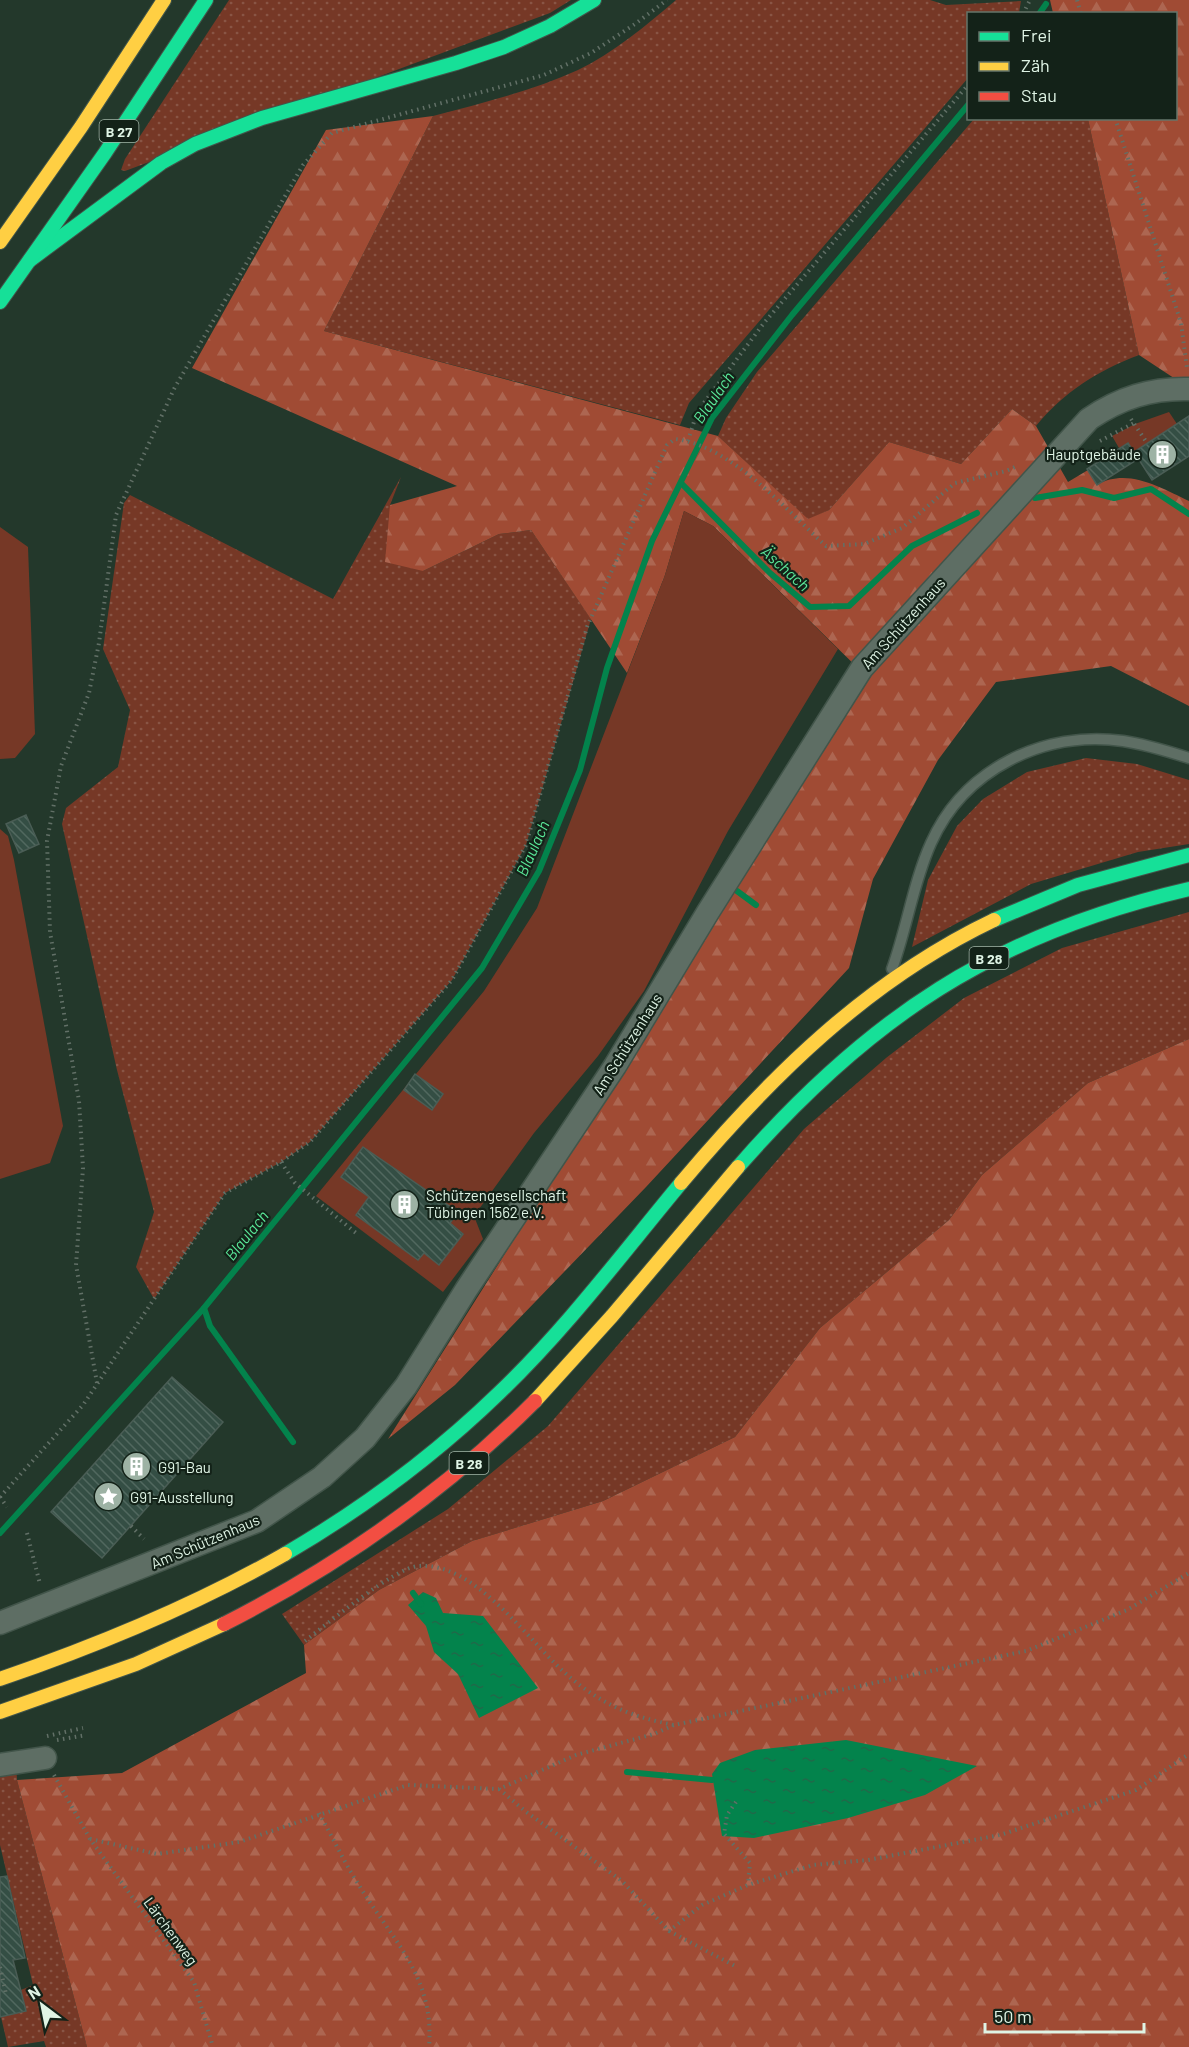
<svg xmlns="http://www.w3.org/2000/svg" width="1189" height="2047" font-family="Barlow,sans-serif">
  <defs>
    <pattern id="grass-dots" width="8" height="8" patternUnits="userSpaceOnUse" patternTransform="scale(1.5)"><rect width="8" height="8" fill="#763826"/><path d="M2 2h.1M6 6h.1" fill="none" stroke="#895545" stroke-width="1.8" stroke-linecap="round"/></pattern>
    <pattern id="forest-firs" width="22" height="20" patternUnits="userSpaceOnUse" patternTransform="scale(1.5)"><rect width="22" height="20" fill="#a04b34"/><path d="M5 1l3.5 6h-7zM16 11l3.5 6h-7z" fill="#ad6651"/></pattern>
    <pattern id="water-ripples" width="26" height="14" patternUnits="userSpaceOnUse" patternTransform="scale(1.5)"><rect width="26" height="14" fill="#03834c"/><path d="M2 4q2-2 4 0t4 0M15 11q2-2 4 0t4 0" fill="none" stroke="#206949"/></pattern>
    <pattern id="building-back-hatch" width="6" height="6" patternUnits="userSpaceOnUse" patternTransform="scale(1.5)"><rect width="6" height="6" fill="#344e44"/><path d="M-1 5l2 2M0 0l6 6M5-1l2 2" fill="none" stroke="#51685f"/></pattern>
  </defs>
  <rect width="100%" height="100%" fill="#23382b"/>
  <g fill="url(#grass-dots)">
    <polygon points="229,0 571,0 550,13 125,171 121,170 125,159"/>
    <path d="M 676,0 L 930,0 L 946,5 L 1021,1 L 1019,13 L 968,14 L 968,78 L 689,403 L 680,425 L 324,331 L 433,116 C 481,103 532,91 578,70 C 613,53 647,25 676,0 Z"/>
    <path d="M 974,119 L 1088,119 L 1139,355 C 1097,371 1064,392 1036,426 L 1012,409 L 961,464 L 889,442 L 829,510 L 808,520 L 718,436 L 726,418 L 757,372 Z"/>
    <polygon points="401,477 390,505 423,571 499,534 531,530 591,619 526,845 452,980 310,1142 281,1162 225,1193 154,1299 136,1267 154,1212 117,1070 62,824 66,808 118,767 130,710 103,649 124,503 130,495 333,599"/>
    <polygon points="1086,758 1137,764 1189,780 1189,844 1138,852 1031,884 912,947 928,880 957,826 983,799 1027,772"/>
    <polygon points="1189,912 1189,1039 1088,1083 982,1175 949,1220 820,1328 735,1437 603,1501 472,1541 379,1590 304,1645 282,1614 448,1509 548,1426 804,1129 886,1058 964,998 1062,948"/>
    <polygon points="16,1762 17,1780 87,2047 46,2047 44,2041 8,2047 1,2017 25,2011 21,1990 33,1985 0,1845 0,1765"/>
  </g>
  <g fill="url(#forest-firs)">
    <polygon points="1050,0 1189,0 1189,388 1139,355 1088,119 1176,118 1176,14 1053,13"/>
    <path d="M 433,116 L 324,331 L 718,436 L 808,519 L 829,510 L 889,442 L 961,464 L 1012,409 L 1036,426 L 1068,482 L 1088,470 L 1097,485 C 1127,467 1161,488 1189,501 L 1189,706 L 1111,666 L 996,682 L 938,760 L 873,879 L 849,968 L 646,1187 L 455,1385 L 388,1439 L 868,678 L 713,526 L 684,511 L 665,575 L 627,673 L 531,530 L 499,534 L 423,571 L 385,562 L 390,505 L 457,486 L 192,368 L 326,130 Z"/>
    <polygon points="1189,1039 1189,2047 87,2047 17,1780 122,1773 306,1673 304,1645 379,1590 472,1541 603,1501 735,1437 820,1328 949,1220 982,1175 1088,1083"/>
  </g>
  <g fill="#763826">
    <polygon points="1169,412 1177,424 1134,452 1128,443 1119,448 1112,436 1135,424"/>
    <polygon points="684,511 713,526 838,649 728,831 644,991 598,1056 534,1133 474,1216 483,1239 443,1292 316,1196 484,991 537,908 665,575"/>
    <polygon points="0,527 28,547 35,734 15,758 0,759"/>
    <polygon points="0,829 8,836 14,860 63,1126 50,1163 0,1179"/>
  </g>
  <g fill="url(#water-ripples)">
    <polygon points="423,1592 436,1598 443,1613 483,1616 538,1688 479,1718 458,1674 434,1652 426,1626 408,1605"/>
    <polygon points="846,1740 977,1766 925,1795 848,1818 754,1838 722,1836 712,1774 720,1763 755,1750"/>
  </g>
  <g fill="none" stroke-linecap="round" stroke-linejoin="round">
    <g stroke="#03834c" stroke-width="6">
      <polyline points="1039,14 1046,4"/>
      <polyline points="681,483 770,573 810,607 849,606 912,546 977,513"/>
      <polyline points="1035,498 1082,490 1114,498 1151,489 1189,514"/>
      <polyline points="737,891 756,905"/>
      <polyline points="204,1308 210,1326 293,1442"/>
      <polyline points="0,1533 204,1308 482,968 539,871 580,770 607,668 652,541 712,418 792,315 968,105"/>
      <polyline points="413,1593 421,1604"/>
      <polyline points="627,1772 712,1780"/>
    </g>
  </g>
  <g fill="url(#building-back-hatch)" stroke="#4a5d55" stroke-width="1.5">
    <polygon points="1189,416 1189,456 1152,480 1134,452"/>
    <polygon points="1128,443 1138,459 1097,485 1087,469"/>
    <polygon points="26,815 39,844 19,853 6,824"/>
    <polygon points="415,1074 443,1094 432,1110 404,1090"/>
    <polygon points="363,1147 458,1212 450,1223 463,1234 439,1265 424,1253 418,1260 356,1215 369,1197 341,1177"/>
    <polygon points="172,1377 223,1422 102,1558 51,1512"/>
    <polygon points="7,1876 25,1958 13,1960 26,2011 0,2017 0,1877"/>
  </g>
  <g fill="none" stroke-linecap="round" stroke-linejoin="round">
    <defs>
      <path id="lane" d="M 892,969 C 907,928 913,883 931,843 C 964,769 1044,730 1123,741 C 1145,744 1167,751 1189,758"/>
      <g id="street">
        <path d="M 0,1623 L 257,1521 L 322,1477 L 365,1438 L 406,1386 L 466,1290 L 615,1066 L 708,912 L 862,668 L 1089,419 C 1120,398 1151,388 1189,389"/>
        <polyline points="0,1765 45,1758"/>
      </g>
      <g id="fast">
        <polyline points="30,260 161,163 195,144 262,118 456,63 504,47 550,26 594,0"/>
        <polyline points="0,302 105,153 206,0"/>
        <polyline points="994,920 1078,885 1189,855"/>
        <path d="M 738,1167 C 869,1017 994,934 1189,889"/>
        <path d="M 285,1554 C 362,1509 435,1455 499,1393 C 566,1329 622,1254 681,1183"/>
      </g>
      <g id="slow">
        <polyline points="0,242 81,127 164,0"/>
        <path d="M 681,1183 C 770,1077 868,980 994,920"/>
        <polyline points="535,1401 612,1316 738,1167"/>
        <path d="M 0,1679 C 99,1645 194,1606 285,1554"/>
        <polyline points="0,1712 136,1664 224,1624"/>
      </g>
      <path id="jam" d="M 224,1624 C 340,1565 443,1493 535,1401"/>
    </defs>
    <use href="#lane" stroke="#42554a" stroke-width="13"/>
    <use href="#street" stroke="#42554a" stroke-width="25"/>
    <use href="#fast" stroke="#42554a" stroke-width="16"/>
    <use href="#slow" stroke="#42554a" stroke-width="16"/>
    <use href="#jam" stroke="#42554a" stroke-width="16"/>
    <g stroke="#627067" stroke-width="4" stroke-dasharray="1.5 4.5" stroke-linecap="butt">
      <polyline points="1077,0 1081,14"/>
      <polyline points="1023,14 1030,0"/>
      <polyline points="1115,118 1181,323 1187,368"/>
      <polyline points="1131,419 1147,443"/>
      <polyline points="688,441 697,412 764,323 968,85"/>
      <polyline points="1100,441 1134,423"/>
      <polyline points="281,1162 295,1183 356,1233"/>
      <polyline points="97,1383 76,1265 83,1168 79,1101 50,932 47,841 61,766 89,693 99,643 116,515 174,389 303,165 332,133 544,75 591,53 635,24 667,0"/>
      <path d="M 0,1497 L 83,1405 L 225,1193 L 281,1162 L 310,1142 L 452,980 L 526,845 L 587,627 L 667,445 L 675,439 C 732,446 785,509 826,546 L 864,544 L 902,528 L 955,483 L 1006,471 L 1015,467"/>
      <polyline points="0,1497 7,1507"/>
      <polyline points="131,1526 144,1539"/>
      <polyline points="27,1533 40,1584"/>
      <path d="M 305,1641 C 327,1624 394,1568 418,1566 C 477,1561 531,1646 572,1679 C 605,1706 633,1717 674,1725 L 1026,1651 L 1127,1610 L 1189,1573"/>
      <polyline points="47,1736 83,1728"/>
      <polyline points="57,1740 86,1735"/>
      <polyline points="54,1775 90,1839 194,1982 213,2047"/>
      <polyline points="499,1789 525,1811 622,1881 669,1931 702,1905 748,1885 813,1865 868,1860 1000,1835 1136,1790 1189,1754"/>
      <polyline points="736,1802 727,1815 724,1834 750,1863 748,1885"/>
      <path d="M 319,1813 C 332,1836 343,1860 357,1882 C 391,1939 435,1976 429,2047"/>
      <polyline points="90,1839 157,1854 239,1842 408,1785 499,1789 576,1755 654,1734 674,1725"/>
      <polyline points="669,1931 737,1967"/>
      <polyline points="0,1967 6,1994"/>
    </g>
    <use href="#lane" stroke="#5e6e64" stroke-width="10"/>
    <use href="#street" stroke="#5e6e64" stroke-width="22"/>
    <use href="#fast" stroke="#16e098" stroke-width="14"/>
    <use href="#slow" stroke="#ffcf43" stroke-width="14"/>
    <use href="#jam" stroke="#f24e42" stroke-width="14"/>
  </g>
  <defs>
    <symbol id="building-disc" viewBox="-11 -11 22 22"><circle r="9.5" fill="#9db2a4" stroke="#132218"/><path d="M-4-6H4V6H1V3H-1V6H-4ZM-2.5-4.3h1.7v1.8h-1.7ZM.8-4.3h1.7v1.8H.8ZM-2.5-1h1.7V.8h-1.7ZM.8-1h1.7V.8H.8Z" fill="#fff"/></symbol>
    <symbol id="sight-disc" viewBox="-11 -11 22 22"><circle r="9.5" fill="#9db2a4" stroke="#132218"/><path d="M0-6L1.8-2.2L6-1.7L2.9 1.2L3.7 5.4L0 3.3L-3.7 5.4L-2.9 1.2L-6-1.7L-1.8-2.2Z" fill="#fff"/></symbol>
  </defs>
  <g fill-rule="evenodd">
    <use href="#building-disc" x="1146" y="438" width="33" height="33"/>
    <use href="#building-disc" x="388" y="1188" width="33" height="33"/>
    <use href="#building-disc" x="120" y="1450" width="33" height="33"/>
    <use href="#sight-disc" x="92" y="1480" width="33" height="33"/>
  </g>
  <g text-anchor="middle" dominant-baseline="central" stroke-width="4.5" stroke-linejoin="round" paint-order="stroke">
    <g fill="#132218" stroke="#a2b5a8" stroke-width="1.5">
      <rect x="99.5" y="120" width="39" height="22" rx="4.5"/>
      <rect x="969.5" y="947" width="39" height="22" rx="4.5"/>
      <rect x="449.5" y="1452" width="39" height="22" rx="4.5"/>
    </g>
    <g font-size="14" font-weight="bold" fill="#dff4e5">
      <text x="119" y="131">B 27</text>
      <text x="989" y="958">B 28</text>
      <text x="469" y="1463">B 28</text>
    </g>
    <g font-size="15" fill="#dff4e5" stroke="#132218" text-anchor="start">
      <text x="1141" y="454" text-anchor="end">Hauptgebäude</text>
      <text x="426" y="1195">Schützengesellschaft<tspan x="426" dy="17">Tübingen 1562 e.V.</tspan></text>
      <text x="158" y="1467">G91-Bau</text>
      <text x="130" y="1497">G91-Ausstellung</text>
    </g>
    <g font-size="15" fill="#dff4e5" stroke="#132218">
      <text transform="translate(903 623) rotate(-48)">Am Schützenhaus</text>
      <text transform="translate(627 1044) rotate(-58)">Am Schützenhaus</text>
      <text transform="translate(205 1541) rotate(-23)">Am Schützenhaus</text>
      <text transform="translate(171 1931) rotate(54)">Lärchenweg</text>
    </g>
    <g font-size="16" font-style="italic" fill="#5ae899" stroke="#132218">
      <text transform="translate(713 397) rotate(-55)">Blaulach</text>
      <text transform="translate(786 568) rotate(42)">Äschach</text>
      <text transform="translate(532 848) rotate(-66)">Blaulach</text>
      <text transform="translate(246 1235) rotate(-51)">Blaulach</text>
    </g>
  </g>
  <rect x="967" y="12" width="210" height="108" fill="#132218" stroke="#65766a" stroke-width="1.5"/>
  <rect x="979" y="32" width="30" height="9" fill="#16e098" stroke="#65766a" stroke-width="1.5"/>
  <text x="1021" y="42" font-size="18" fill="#dff4e5">Frei</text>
  <rect x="979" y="62" width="30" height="9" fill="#ffcf43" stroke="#65766a" stroke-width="1.5"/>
  <text x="1021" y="72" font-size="18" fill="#dff4e5">Zäh</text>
  <rect x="979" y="92" width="30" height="9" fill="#f24e42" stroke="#65766a" stroke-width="1.5"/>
  <text x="1021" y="102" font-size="18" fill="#dff4e5">Stau</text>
  <g transform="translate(42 2005) rotate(328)" stroke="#132218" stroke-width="4.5" paint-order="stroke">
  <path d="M0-4.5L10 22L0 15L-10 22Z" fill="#dff4e5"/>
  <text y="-9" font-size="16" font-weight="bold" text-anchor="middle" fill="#dff4e5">N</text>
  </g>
  <path d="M985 2023v9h159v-9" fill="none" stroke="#dff4e5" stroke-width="3"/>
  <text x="994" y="2023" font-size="18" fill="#dff4e5" stroke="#132218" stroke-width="4.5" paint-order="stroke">50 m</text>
</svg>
